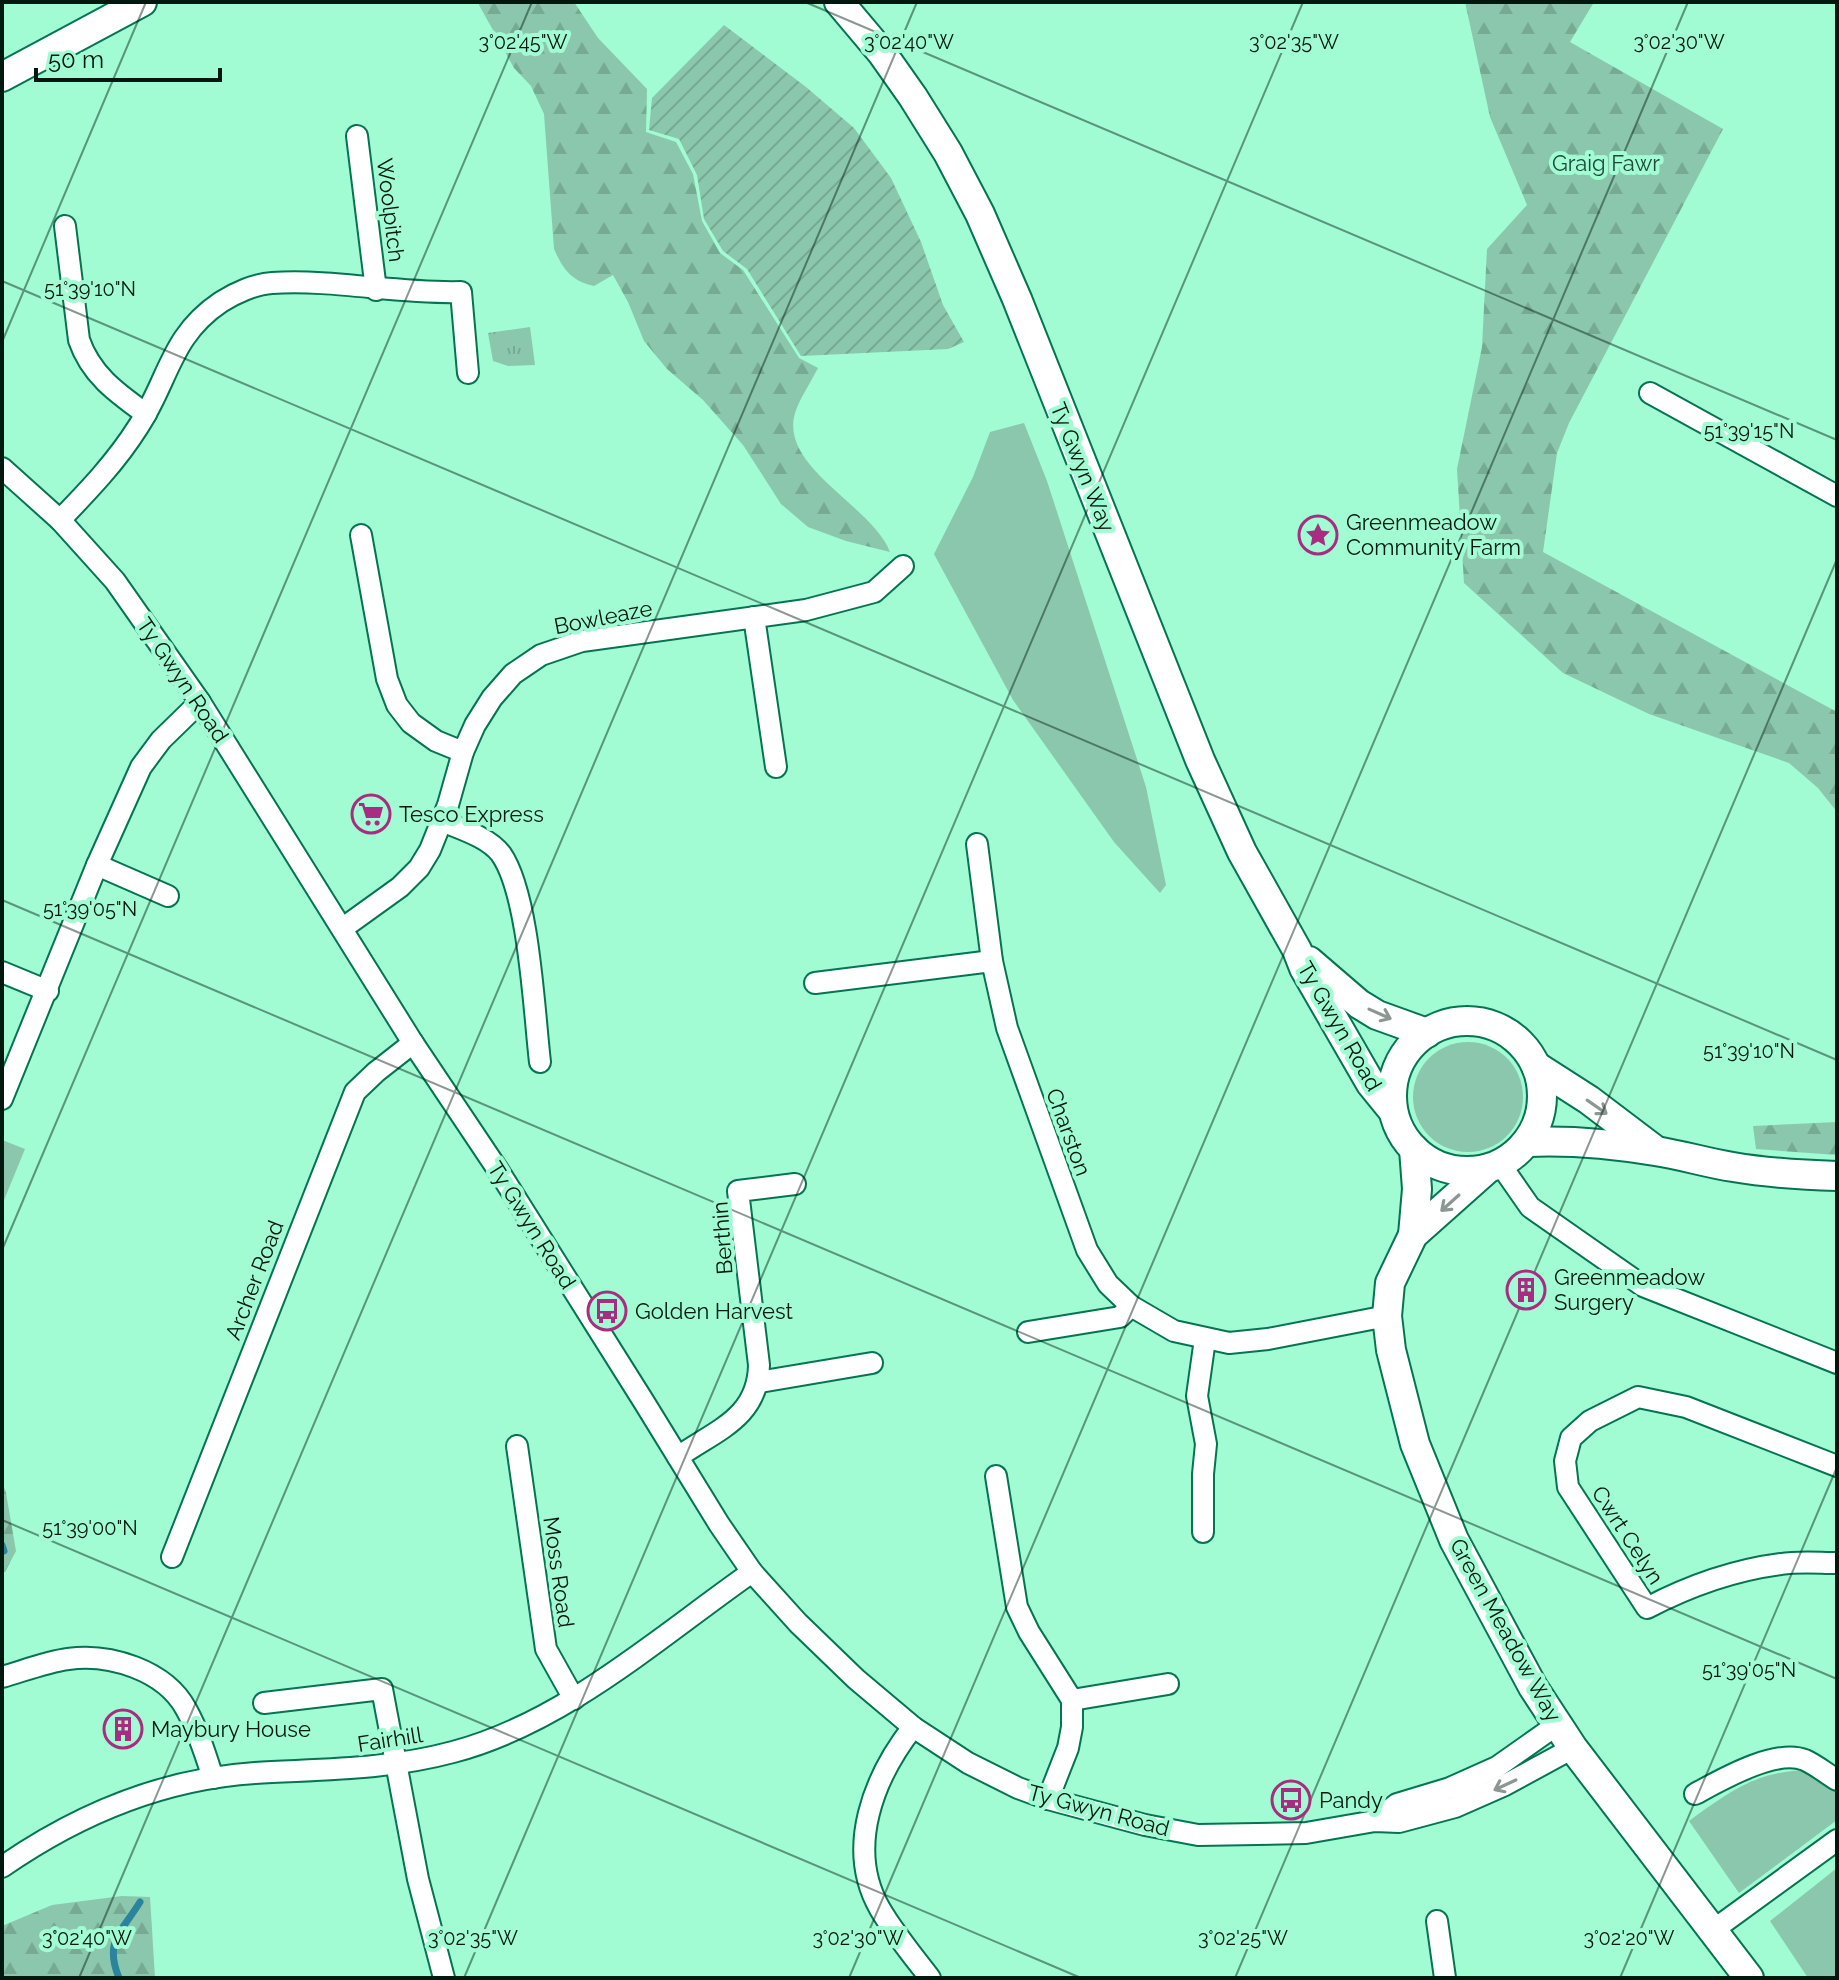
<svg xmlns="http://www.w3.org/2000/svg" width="1839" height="1980" font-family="Raleway,sans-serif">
  <defs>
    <pattern id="forest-firs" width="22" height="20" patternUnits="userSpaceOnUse" patternTransform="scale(2)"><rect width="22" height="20" fill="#8bc7ac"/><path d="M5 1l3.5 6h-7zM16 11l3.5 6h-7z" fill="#76aa93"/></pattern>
    <pattern id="park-tufts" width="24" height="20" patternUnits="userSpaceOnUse" patternTransform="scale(2)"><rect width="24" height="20" fill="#8bc7ac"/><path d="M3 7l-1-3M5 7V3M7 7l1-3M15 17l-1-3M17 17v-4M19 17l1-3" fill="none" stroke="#76aa93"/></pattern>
    <pattern id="garden-furrows" width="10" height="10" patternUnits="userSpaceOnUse" patternTransform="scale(2)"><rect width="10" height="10" fill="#8bc7ac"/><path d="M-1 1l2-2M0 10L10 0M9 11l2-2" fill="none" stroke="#76aa93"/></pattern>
  </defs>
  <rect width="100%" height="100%" fill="#a1fbd3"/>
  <g fill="#8bc7ac">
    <polygon points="1024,423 1047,481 1146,787 1166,885 1160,893 1114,842 1013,700 934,554 973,477 990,432"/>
    <circle cx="1468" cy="1097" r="55"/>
    <polygon points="2,1140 25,1149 2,1205"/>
    <path d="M 1808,1770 C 1839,1788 1837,1785 1837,1820 L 1739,1893 L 1689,1821 C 1729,1792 1756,1771 1808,1770 Z"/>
    <polygon points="1837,1868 1837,1978 1808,1978 1770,1921"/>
  </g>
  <g fill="url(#forest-firs)">
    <path d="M 480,2 L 574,2 L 598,38 L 647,89 L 646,132 L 676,142 L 693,174 L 702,221 L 720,253 L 743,270 L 799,358 L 818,368 C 811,382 800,398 795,413 C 779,468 873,506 890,552 L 846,541 L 808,527 L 781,504 L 743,445 L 703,400 L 667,369 L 644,341 L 628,302 L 613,275 L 594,286 C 571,281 563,269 554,249 L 544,114 L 531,86 L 514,68 L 479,5 Z"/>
    <polygon points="1465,2 1594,2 1570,42 1723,129 1569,423 1557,453 1543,552 1837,712 1837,812 1818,788 1789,763 1649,714 1563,673 1464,583 1457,469 1482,347 1487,249 1527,205 1490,117"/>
    <polygon points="1837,1122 1837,1155 1756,1149 1753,1126"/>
    <polygon points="2,1481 6,1493 16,1551 5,1572 2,1571"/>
    <polygon points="122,1896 150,1897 155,1978 2,1978 2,1926 52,1905"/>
  </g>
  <polygon fill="url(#park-tufts)" points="530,327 535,365 508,366 493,361 488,333"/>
  <polygon fill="url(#garden-furrows)" points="724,25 806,87 854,128 891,178 921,242 943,305 964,342 948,349 801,356 747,269 723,251 704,219 697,175 679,139 649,130 652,98"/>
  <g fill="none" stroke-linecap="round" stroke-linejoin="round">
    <g stroke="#2a849c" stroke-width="7">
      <polyline points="2,1545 4,1551"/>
      <path d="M 119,1978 C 104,1941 121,1933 140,1902"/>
    </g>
    <defs>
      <g id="street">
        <polyline points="357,136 376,290"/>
        <path d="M 65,226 L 79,340 C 91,375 117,393 146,414"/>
        <polyline points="1650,393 1837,496"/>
        <polyline points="2,468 60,520 115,581 200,702 413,1043 498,1170 644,1402 719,1524 752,1572 798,1623 856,1679 913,1727 968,1763 1018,1788 1048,1799 1145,1825 1198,1835 1306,1833 1375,1821 1399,1822 1455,1807 1505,1785 1573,1748"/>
        <path d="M 60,520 C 88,491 116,462 138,427 C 169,380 170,336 221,302 C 235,293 255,284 272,283 C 335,279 398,294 461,292 L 468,373"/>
        <polyline points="361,535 387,679 397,705 411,723 436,741 463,752"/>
        <polyline points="754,617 776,767"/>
        <path d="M 442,821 C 461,829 488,837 501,854 C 529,894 534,1011 540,1062"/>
        <polyline points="977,844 992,961 1007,1028 1087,1250 1108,1284 1131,1306 1174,1331 1229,1343 1268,1339 1387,1316"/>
        <polyline points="97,865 168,896"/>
        <polyline points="343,928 400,887 419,868 430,850 448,805 463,752 475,725 492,698 513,674 541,655 582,641 806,610 874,592 903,566"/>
        <polyline points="2,972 48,991"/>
        <polyline points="815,983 992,961"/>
        <polyline points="2,1099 97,865 141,767 161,740 200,702"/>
        <polyline points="1500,1164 1530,1207 1643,1286 1837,1363"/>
        <polyline points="1028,1332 1120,1317 1131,1306"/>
        <polyline points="759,1382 872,1363"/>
        <polyline points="517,1446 546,1649 574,1699"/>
        <path d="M 678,1457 C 716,1430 758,1418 759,1365 L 738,1191 L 795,1184"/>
        <path d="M 1837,1466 L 1686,1407 L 1638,1397 L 1590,1421 L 1571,1438 L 1565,1461 L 1568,1487 L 1647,1608 C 1689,1586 1734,1570 1781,1564 C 1799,1561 1819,1563 1837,1563"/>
        <polyline points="996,1476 1017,1607 1029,1632 1072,1700 1072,1727 1068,1748 1048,1799"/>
        <polyline points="1203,1532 1203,1474 1206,1444 1197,1396 1205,1339"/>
        <polyline points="172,1557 355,1092 376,1072 413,1043"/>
        <path d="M 2,1677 C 23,1671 46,1662 68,1659 C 109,1653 165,1670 186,1709 C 198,1730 206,1756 213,1778"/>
        <polyline points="1072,1700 1168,1684"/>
        <polyline points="264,1703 382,1689 418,1879 444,1978"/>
        <path d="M 913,1727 C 874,1777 845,1848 880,1909 C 894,1933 913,1956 930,1978"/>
        <path d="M 1695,1794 C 1721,1780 1776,1748 1805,1760 C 1816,1765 1827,1774 1837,1780"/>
        <polyline points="1375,1821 1397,1804 1450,1788 1497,1767 1558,1724"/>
        <path d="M 2,1867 C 77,1815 163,1779 255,1773 C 323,1769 386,1770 453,1752 C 564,1723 659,1637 752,1572"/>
        <polyline points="1437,1921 1445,1978"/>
        <polyline points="1712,1931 1837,1840"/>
      </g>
      <g id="secondary">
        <polyline points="839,2 882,53 913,97 948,153 980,214 1017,299 1200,760 1242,852 1297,950 1304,968 1371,1084 1393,1111"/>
        <polyline points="2,77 142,2"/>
        <polyline points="1309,961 1359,1004 1377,1015 1427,1033"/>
        <circle cx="1467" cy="1096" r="75"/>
        <polyline points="1536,1066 1589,1100 1655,1150"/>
        <path d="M 1527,1142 C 1570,1140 1613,1144 1655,1151 C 1682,1155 1707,1163 1733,1167 C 1768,1173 1802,1175 1837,1176"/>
        <polyline points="1486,1170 1413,1235 1390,1283 1387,1316 1391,1350 1415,1444 1454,1540 1533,1687 1573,1748 1749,1978"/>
        <polyline points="1413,1235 1417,1189 1414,1149"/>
      </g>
    </defs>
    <use href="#street" stroke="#057452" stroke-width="24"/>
    <use href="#secondary" stroke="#057452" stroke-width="32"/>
    <use href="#street" stroke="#fff" stroke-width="20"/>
    <use href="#secondary" stroke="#fff" stroke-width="28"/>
  </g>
  <defs><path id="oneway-shaft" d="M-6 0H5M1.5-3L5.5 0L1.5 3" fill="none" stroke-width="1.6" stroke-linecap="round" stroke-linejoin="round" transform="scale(2)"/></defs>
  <g stroke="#8c9793">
    <use href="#oneway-shaft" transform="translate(1380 1014) rotate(24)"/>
    <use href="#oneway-shaft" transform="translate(1597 1107) rotate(35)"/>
    <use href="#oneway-shaft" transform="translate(1450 1203) rotate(138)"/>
    <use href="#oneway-shaft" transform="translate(1505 1785) rotate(155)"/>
  </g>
  <path fill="none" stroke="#00180e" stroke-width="2" stroke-opacity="0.45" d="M 805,2 L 1837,440M 2,281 L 1837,1060M 2,342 L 146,2M 2,900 L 1837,1679M 2,1250 L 532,2M 2,1520 L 1081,1978M 79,1978 L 917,2M 464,1978 L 1303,2M 849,1978 L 1688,2M 1235,1978 L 1837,559M 1620,1978 L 1837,1467"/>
  <defs>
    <symbol id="sight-ring" viewBox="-11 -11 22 22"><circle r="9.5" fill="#a1fbd3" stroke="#a82c7f" stroke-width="1.5"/><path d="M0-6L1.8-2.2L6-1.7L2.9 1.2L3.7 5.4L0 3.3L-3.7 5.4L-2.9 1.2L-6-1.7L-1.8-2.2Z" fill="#a82c7f"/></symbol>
    <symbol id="supermarket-ring" viewBox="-11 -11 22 22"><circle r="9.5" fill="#a1fbd3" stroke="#a82c7f" stroke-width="1.5"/><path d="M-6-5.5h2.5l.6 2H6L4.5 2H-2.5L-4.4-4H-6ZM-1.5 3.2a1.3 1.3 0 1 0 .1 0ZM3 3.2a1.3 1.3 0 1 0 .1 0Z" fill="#a82c7f"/></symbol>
    <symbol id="building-ring" viewBox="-11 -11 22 22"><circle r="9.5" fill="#a1fbd3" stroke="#a82c7f" stroke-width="1.5"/><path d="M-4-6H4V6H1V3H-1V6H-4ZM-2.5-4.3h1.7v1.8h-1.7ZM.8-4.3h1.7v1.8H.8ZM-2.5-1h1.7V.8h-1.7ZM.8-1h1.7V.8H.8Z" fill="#a82c7f"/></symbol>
    <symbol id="bus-ring" viewBox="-11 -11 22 22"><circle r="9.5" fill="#a1fbd3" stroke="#a82c7f" stroke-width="1.5"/><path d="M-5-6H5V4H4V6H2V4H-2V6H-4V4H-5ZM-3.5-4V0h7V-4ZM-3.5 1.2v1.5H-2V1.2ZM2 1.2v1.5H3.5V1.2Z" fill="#a82c7f"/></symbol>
  </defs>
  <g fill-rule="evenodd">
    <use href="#sight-ring" x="1296" y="513" width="44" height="44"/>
    <use href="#supermarket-ring" x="349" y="792" width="44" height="44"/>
    <use href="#building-ring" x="1504" y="1268" width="44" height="44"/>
    <use href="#bus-ring" x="585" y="1289" width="44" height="44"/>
    <use href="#building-ring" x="101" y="1707" width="44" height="44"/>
    <use href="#bus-ring" x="1269" y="1778" width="44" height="44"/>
  </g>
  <g text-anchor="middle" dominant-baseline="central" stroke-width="8" stroke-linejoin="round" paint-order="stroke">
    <g font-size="22" fill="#1d4938" stroke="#a1fbd3">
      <text x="1606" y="163">Graig Fawr</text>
    </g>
    <g font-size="22" fill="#00180e" stroke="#a1fbd3">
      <text transform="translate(391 210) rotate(83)">Woolpitch</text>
      <text transform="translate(1083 467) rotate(68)">Ty Gwyn Way</text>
      <text transform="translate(603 617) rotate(-11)">Bowleaze</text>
      <text transform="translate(183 680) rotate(56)">Ty Gwyn Road</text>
      <text transform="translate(1340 1026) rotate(60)">Ty Gwyn Road</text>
      <text transform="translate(1069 1132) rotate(70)">Charston</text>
      <text transform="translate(532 1225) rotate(58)">Ty Gwyn Road</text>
      <text transform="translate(722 1238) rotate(-94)">Berthin</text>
      <text transform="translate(254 1280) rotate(-69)">Archer Road</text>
      <text transform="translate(1628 1535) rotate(57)">Cwrt Celyn</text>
      <text transform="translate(559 1572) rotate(82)">Moss Road</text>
      <text transform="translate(1506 1630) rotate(61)">Green Meadow Way</text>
      <text transform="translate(390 1739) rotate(-9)">Fairhill</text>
      <text transform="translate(1099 1810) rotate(15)">Ty Gwyn Road</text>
    </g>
    <g font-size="22" fill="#00180e" stroke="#a1fbd3" text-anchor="start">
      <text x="1346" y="522">Greenmeadow<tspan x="1346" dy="25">Community Farm</tspan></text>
      <text x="399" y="814">Tesco Express</text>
      <text x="1554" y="1277">Greenmeadow<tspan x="1554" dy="25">Surgery</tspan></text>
      <text x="635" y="1311">Golden Harvest</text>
      <text x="151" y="1729">Maybury House</text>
      <text x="1319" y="1800">Pandy</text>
    </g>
  </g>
  <g font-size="20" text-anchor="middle" fill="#00180e" stroke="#a1fbd3" stroke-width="8" stroke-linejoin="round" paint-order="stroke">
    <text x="523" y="49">3°02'45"W</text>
    <text x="909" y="49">3°02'40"W</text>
    <text x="1294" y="49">3°02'35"W</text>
    <text x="1679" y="49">3°02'30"W</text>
    <text x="90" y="296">51°39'10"N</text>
    <text x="1749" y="438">51°39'15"N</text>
    <text x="90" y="916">51°39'05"N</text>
    <text x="1749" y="1058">51°39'10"N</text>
    <text x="90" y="1535">51°39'00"N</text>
    <text x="1749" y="1677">51°39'05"N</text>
    <text x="87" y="1945">3°02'40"W</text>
    <text x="473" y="1945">3°02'35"W</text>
    <text x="858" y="1945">3°02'30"W</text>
    <text x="1243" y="1945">3°02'25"W</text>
    <text x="1629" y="1945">3°02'20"W</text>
  </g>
  <rect width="1839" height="1980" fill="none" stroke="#00180e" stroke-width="8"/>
  <path d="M36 68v12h184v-12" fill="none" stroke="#00180e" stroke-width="4"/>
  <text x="48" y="68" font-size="24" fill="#00180e" stroke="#a1fbd3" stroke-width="6" paint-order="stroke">50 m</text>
</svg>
